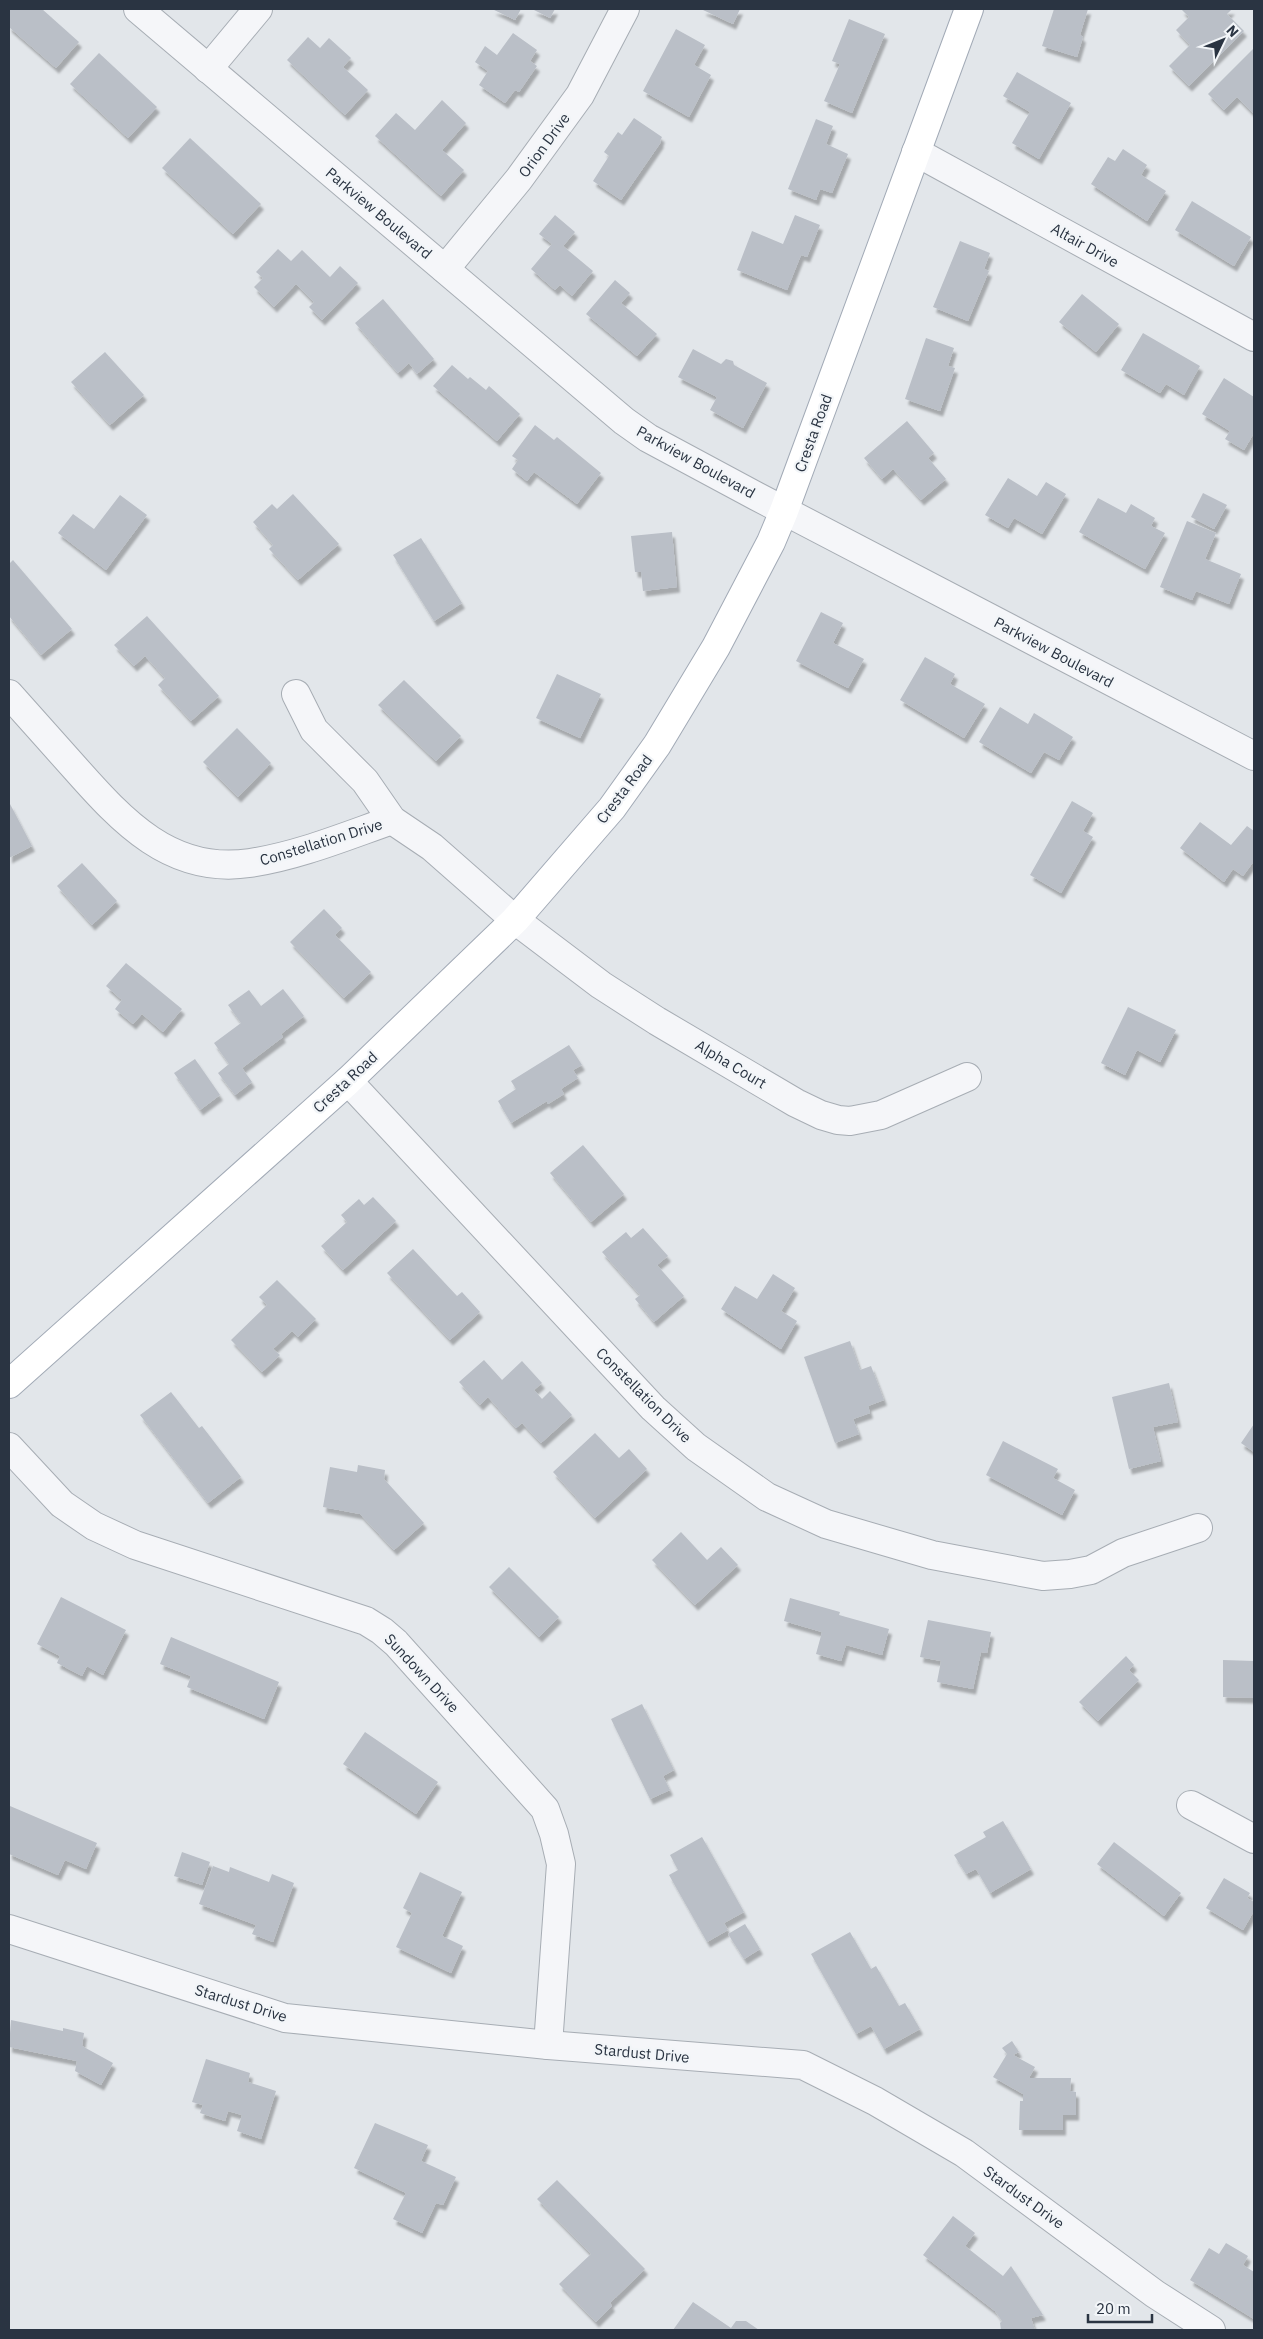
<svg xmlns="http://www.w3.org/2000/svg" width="1263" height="2339" font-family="'IBM Plex Sans',sans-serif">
  <defs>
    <filter id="shadow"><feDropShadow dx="3" dy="5.5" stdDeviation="1" flood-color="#0004"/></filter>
  </defs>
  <rect width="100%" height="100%" fill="#e2e6ea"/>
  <g fill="#babfc7" filter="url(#shadow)">
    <polygon points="9,9 42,9 79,42 56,68 9,27"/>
    <polygon points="492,9 521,9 515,20"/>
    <polygon points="532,9 555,9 550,18"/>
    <polygon points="703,9 740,9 733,24 703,10"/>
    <polygon points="1054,9 1088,9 1080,35 1083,37 1077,57 1042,46"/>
    <polygon points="1181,9 1232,9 1227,14 1244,31 1189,86 1169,66 1190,45 1176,30 1189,17"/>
    <polygon points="849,19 885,34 852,113 824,101 840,64 832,61"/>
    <polygon points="676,29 705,45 694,65 711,75 689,117 643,91"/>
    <polygon points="513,33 537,50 530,61 537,66 519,92 515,90 505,103 479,85 488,71 475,62 485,46 497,55"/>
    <polygon points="308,37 320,48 329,38 351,58 343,67 368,90 345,115 287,60"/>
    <polygon points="1254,48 1254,114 1237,97 1224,110 1208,94"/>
    <polygon points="99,53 157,107 128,138 70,84"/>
    <polygon points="1017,72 1071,103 1039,159 1012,143 1030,112 1003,96"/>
    <polygon points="442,100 466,123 442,150 464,170 441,196 375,136 396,113 415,130"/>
    <polygon points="634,118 662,137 660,141 661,142 621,200 593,181 609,156 604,152 618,132 622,135"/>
    <polygon points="816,119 833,126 826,144 848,154 832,193 820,189 816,200 788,189"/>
    <polygon points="190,138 261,204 233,234 162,168"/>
    <polygon points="1123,149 1147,165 1141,175 1166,191 1147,221 1091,184 1108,157 1115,161"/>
    <polygon points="1192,201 1251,237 1234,266 1175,230"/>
    <polygon points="555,215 575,232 563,246 593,271 572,296 560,285 555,290 531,269 552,244 539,234"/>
    <polygon points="795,215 820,225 807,257 801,255 787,290 737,270 752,231 783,244"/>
    <polygon points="960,241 990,253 984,269 989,271 968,321 933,307"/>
    <polygon points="278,249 291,261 302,250 330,277 340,266 358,283 322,320 309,307 314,302 296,284 274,307 254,287 263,278 256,272"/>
    <polygon points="615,280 630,293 621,303 657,334 637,356 586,314"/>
    <polygon points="1082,294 1119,324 1096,352 1059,322"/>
    <polygon points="383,299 434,359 417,374 409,363 398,373 355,323"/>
    <polygon points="1143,333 1200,366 1184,395 1166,384 1160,393 1121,370"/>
    <polygon points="926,338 954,348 948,366 955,368 940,411 905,399"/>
    <polygon points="693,349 721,364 726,359 733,361 734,365 767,383 743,428 710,410 717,397 678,377"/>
    <polygon points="105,352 144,395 110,425 71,382"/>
    <polygon points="452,365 468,379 470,377 486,390 489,386 520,414 497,441 433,386"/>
    <polygon points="1224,378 1254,397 1254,433 1244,450 1225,439 1230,431 1202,414"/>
    <polygon points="907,421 934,453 928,458 946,479 921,500 893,469 882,479 864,458"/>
    <polygon points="535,425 554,440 557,437 601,473 577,504 534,472 527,481 512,469 518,460 512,456"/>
    <polygon points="1008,478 1037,496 1046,482 1066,494 1042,534 1014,518 1008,528 985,515"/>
    <polygon points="1203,493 1227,505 1214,529 1191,517"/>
    <polygon points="293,494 339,544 298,580 269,549 273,545 253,522 272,504 277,509"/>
    <polygon points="120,495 147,515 106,570 58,533 73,514 94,529"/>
    <polygon points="1098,498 1126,513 1131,504 1155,518 1151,526 1165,533 1145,569 1079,532"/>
    <polygon points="1187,521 1216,533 1205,559 1241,574 1229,604 1196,591 1192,600 1160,587"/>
    <polygon points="672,532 677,587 643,591 641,572 635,572 631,536"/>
    <polygon points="421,538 462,603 434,621 393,555"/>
    <polygon points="13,560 72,629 41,655 9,616 9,564"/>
    <polygon points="821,612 843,623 833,643 864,659 848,688 796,661"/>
    <polygon points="147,616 219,696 191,721 158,685 165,678 145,656 134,666 114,645"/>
    <polygon points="925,657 955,674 950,684 985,704 964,738 900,700"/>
    <polygon points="557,674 601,694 580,738 536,718"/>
    <polygon points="404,680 461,736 436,761 378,705"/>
    <polygon points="1000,707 1028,724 1034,713 1073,737 1059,760 1044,752 1031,773 979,742"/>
    <polygon points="237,728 271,763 238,797 203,762"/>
    <polygon points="1072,801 1093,813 1083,831 1093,837 1061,893 1030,875"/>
    <polygon points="10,804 32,846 9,858 9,805"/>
    <polygon points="1200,822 1231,845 1247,826 1254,831 1254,861 1243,876 1233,869 1224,882 1180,848"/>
    <polygon points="82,863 117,901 92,925 57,886"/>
    <polygon points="324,909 342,928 335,935 371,972 344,998 290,942"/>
    <polygon points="126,963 182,1009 163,1032 142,1014 133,1024 115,1009 122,1000 106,986"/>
    <polygon points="283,989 304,1016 281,1034 283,1037 242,1068 252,1082 235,1095 218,1073 229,1064 214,1043 241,1023 228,1005 249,990 261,1006"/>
    <polygon points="1128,1007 1176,1030 1160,1062 1137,1050 1125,1075 1101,1063"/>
    <polygon points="569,1045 582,1065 573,1070 578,1078 561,1089 564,1094 548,1104 547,1101 511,1123 498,1101 516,1089 511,1081"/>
    <polygon points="195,1059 220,1095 200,1110 174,1073"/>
    <polygon points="583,1145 624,1194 591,1222 550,1173"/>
    <polygon points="373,1197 396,1221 343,1270 321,1246 347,1222 341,1215 359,1199 364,1205"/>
    <polygon points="643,1228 668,1256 657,1265 684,1296 654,1322 635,1299 640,1295 602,1252 626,1232 631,1238"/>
    <polygon points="413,1249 457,1296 462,1292 480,1312 450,1340 387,1273"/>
    <polygon points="773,1274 795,1288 781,1311 797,1321 781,1349 721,1309 735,1286 757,1299"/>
    <polygon points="277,1280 316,1319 298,1337 292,1331 273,1349 280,1355 262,1372 231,1340 267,1305 259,1297"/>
    <polygon points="850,1341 860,1370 871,1366 884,1400 868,1406 870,1413 853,1419 859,1434 835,1443 804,1357"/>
    <polygon points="484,1360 502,1380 522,1361 542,1383 534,1390 542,1399 550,1391 572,1415 541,1443 522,1423 516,1428 488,1397 480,1405 459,1382"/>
    <polygon points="1169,1383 1178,1422 1153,1427 1161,1461 1129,1469 1112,1397"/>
    <polygon points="171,1392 199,1428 202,1426 241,1477 208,1503 140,1415"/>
    <polygon points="1254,1424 1254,1452 1241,1443"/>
    <polygon points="595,1433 619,1458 629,1449 647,1469 595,1518 553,1472"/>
    <polygon points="1003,1441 1058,1469 1053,1478 1075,1490 1062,1515 986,1475"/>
    <polygon points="358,1465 385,1470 384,1479 424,1523 394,1550 360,1514 323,1507 330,1467 357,1472"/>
    <polygon points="681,1532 707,1560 721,1547 738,1565 695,1605 652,1560"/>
    <polygon points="509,1567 559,1617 539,1637 489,1587"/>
    <polygon points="61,1597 126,1630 103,1675 87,1666 82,1676 57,1663 60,1656 37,1644"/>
    <polygon points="790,1598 840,1612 839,1615 889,1629 882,1655 846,1645 841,1661 816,1654 822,1632 784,1621"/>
    <polygon points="928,1620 991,1632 987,1653 981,1652 973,1689 937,1682 941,1661 920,1657"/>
    <polygon points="171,1637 279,1682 264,1719 187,1687 191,1676 160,1664"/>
    <polygon points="1126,1656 1134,1665 1129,1670 1139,1680 1098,1721 1079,1702"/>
    <polygon points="1223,1660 1254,1661 1254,1698 1223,1697"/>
    <polygon points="642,1704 674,1770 663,1776 670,1790 650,1799 611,1719"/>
    <polygon points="365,1732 438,1782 416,1814 343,1764"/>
    <polygon points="10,1806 97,1843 86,1869 65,1860 58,1875 9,1854"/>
    <polygon points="1003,1821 1031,1869 990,1893 976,1869 966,1874 954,1855 986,1837 983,1832"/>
    <polygon points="702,1837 744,1912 724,1923 728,1930 707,1942 669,1875 678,1870 670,1855"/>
    <polygon points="1114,1842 1181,1893 1164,1916 1097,1864"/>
    <polygon points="182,1852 210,1862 202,1885 174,1876"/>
    <polygon points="213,1866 229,1872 230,1867 269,1882 272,1874 294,1883 273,1942 252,1934 256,1925 199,1904"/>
    <polygon points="420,1872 462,1892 442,1936 463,1946 451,1973 396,1947 412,1913 403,1908"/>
    <polygon points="1224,1878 1250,1893 1247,1898 1254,1902 1254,1911 1243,1930 1206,1908"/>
    <polygon points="745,1924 760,1949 744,1959 728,1934"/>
    <polygon points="850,1932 871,1969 876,1966 899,2006 905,2003 920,2029 884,2049 871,2026 856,2034 811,1954"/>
    <polygon points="11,2020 63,2031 63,2028 84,2033 82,2046 113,2063 101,2085 75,2071 77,2061 9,2047"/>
    <polygon points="1012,2041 1019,2052 1013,2055 1035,2067 1029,2078 1071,2078 1070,2091 1076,2092 1076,2115 1063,2115 1063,2130 1019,2130 1020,2101 1023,2101 1023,2094 993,2077 1007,2054 1002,2048"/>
    <polygon points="206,2059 250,2073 248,2082 276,2091 261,2139 237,2131 242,2115 228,2111 225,2121 200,2113 203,2105 192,2102"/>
    <polygon points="375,2123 428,2145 421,2161 456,2177 443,2205 436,2203 422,2233 393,2219 406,2193 354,2168"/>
    <polygon points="557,2180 645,2269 610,2303 612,2306 596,2322 559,2284 591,2254 537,2199"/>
    <polygon points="953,2216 975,2233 965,2246 1003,2276 1011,2266 1043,2315 1031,2318 1035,2330 1001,2330 1000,2323 1002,2321 995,2311 923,2255"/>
    <polygon points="1226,2243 1248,2256 1243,2265 1254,2272 1254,2319 1190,2280 1209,2248 1219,2254"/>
    <polygon points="693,2302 731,2328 736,2321 746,2321 759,2330 673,2330"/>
  </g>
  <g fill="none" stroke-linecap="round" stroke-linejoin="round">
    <defs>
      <g id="minor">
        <polyline points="138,9 624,421 648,438 756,496 1254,756"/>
        <polyline points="208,69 258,9"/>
        <polyline points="916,152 1254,337"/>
        <polyline points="445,269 519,179 580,95 625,9"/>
        <path d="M 9,694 C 31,719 53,743 75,768 C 122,821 171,875 250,863 C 298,856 346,836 392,820"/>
        <polyline points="296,694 314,730 365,781 392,820 432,847 515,920 601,985 657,1021 796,1103 821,1115 838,1120 850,1121 881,1115 967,1077"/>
        <polyline points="348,1081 653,1408 696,1447 767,1497 826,1524 932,1555 1043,1576 1070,1574 1091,1570 1123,1553 1198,1528"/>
        <polyline points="9,1447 62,1504 94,1526 135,1545 366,1621 382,1631 396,1643 545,1809 554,1834 561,1864 548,2045"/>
        <polyline points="1191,1805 1254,1839"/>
        <polyline points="9,1929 285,2018 548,2045 803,2065 875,2101 964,2153 1155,2294 1211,2330"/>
      </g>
      <polyline id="major" points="9,1384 348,1081 515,920 612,808 657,745 716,647 771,542 784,511 969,9"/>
    </defs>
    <use href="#minor" stroke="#a7adb4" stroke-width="30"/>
    <use href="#major" stroke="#a2aab6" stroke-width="30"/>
    <use href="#minor" stroke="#f5f6f9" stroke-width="28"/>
    <use href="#major" stroke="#fff" stroke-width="28"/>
  </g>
  <g text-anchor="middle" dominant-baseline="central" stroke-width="4.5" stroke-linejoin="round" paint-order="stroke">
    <g font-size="15" fill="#2a3442" stroke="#f2f5f8">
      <text transform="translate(544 145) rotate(-54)">Orion Drive</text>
      <text transform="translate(379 213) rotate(40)">Parkview Boulevard</text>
      <text transform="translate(1085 245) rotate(29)">Altair Drive</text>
      <text transform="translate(813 433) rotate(-70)">Cresta Road</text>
      <text transform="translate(696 462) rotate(29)">Parkview Boulevard</text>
      <text transform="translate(1054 652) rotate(28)">Parkview Boulevard</text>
      <text transform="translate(624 789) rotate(-53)">Cresta Road</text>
      <text transform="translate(321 842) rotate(-17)">Constellation Drive</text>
      <text transform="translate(731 1064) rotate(31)">Alpha Court</text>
      <text transform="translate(345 1082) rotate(-43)">Cresta Road</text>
      <text transform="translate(644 1395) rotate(45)">Constellation Drive</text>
      <text transform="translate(422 1673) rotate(47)">Sundown Drive</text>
      <text transform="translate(241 2003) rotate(17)">Stardust Drive</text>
      <text transform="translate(642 2053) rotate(5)">Stardust Drive</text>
      <text transform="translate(1024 2197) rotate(36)">Stardust Drive</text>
    </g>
  </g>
  <rect width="1263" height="2339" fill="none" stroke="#2a3442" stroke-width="20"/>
  <g transform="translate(1223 40) rotate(47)" stroke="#f2f5f8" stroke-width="4" paint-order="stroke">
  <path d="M0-4L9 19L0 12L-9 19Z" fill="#2a3442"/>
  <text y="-8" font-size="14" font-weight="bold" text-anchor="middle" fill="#2a3442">N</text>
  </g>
  <path d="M1088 2314v8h64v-8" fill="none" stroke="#2a3442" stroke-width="2.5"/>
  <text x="1096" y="2314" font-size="15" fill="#2a3442" stroke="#f2f5f8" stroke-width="4" paint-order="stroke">20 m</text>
</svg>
